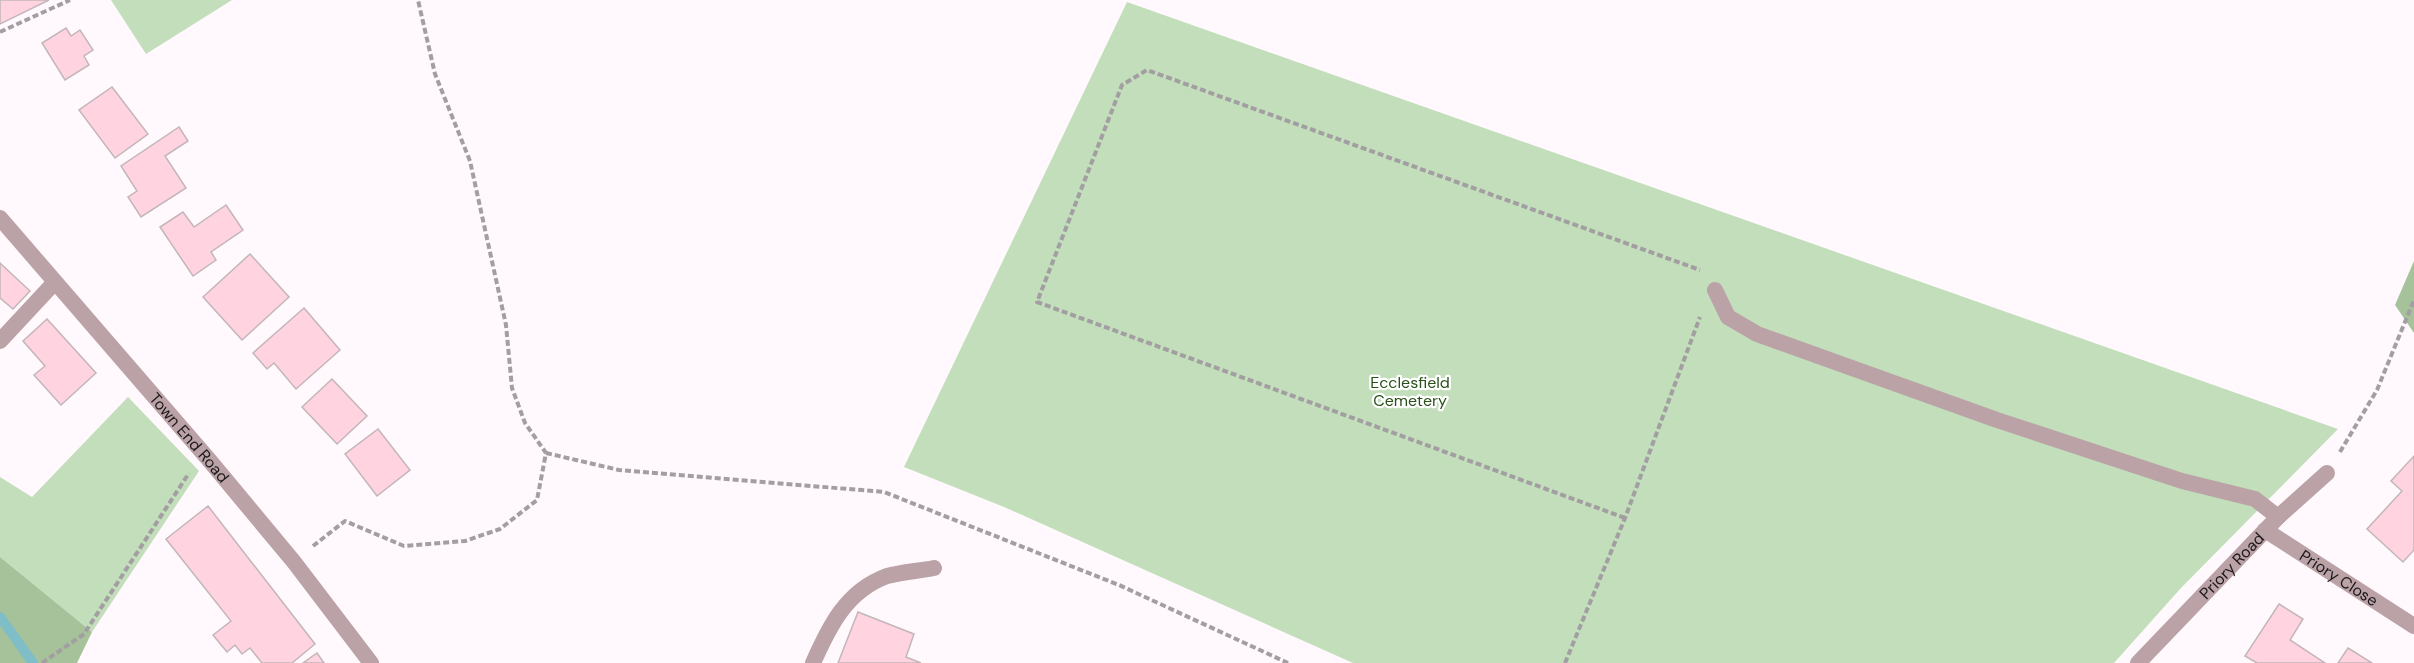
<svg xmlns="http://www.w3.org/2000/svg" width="2414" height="663" font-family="'DM Sans',sans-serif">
  <rect width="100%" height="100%" fill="#fff9fe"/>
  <g fill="#c3deba">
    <polygon points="111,0 232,0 146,54"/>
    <polygon points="1127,2 2338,429 2181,588 2114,663 1353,663 1004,507 904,467"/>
    <polygon points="128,397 199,471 92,632 0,557 0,477 32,497"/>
  </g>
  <g fill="#a5c29a">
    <polygon points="2414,261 2414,333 2395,305"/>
    <polygon points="0,557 92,632 77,663 0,663"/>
  </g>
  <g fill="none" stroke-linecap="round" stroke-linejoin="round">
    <polyline stroke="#80bec7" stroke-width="10" points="0,617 33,663"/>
  </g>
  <g fill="#ffd3e0" stroke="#c3b6b9" stroke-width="1.5">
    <polygon points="0,0 49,0 0,24"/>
    <polygon points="66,28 71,36 80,30 93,50 84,56 89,65 65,80 42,43"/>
    <polygon points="112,87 148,134 115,158 79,110"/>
    <polygon points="179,127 188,141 165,156 186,188 141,217 128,197 137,191 121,166"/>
    <polygon points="226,205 243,230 211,252 216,260 193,276 160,227 183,212 194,227"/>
    <polygon points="250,254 289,297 242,340 203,297"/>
    <polygon points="0,263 30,291 13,309 0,298"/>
    <polygon points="304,308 340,350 296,389 274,363 267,369 253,353"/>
    <polygon points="47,319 96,373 61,405 34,375 45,366 23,341"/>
    <polygon points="332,379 367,416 337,444 302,407"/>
    <polygon points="378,429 410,470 377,496 345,454"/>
    <polygon points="2414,456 2414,550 2403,562 2367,529 2402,491 2391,481"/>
    <polygon points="208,506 315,644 292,663 262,663 250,648 242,654 235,645 227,652 213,635 231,621 166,539"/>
    <polygon points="2279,604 2303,619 2290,640 2325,663 2257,663 2245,656"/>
    <polygon points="858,612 914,634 906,657 921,663 838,663"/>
    <polygon points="2348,648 2372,663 2338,663"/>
    <polygon points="317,653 324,663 303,663"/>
  </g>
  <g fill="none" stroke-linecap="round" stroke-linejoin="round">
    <g stroke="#a29ea2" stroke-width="4" stroke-dasharray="6 3" stroke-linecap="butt">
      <polyline points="0,32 70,0"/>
      <polyline points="2340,452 2377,390 2414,300"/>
      <polyline points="546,453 619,470 884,492 1119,585 1288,663"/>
      <polyline points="1625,518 1037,302 1122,85 1147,70 1700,270"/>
      <polyline points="313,546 345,521 404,546 465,541 500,529 537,500 546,453 525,423 512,388 506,325 470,161 435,74 418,0"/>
      <polyline points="42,663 84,634 189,473"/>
      <polyline points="1565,663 1625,518 1700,317"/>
    </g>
    <g stroke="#baa2a6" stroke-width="16">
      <polyline points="1715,290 1728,317 1757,334 1997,420 2182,481 2255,499 2278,517"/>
      <polyline points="0,341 54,283"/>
      <path d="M 813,663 C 829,627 846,591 887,576 C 902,572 919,571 934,568"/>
    </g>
    <g stroke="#baa2a6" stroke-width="16">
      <path id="s1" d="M 2265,530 L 2414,626"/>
      <path id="s2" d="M 2138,663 L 2278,517 L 2327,473"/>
    </g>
    <path stroke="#baa2a6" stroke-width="16" id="s3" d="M 0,218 L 210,461 L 294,562 L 371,663"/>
  </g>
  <g text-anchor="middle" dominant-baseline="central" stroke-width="4.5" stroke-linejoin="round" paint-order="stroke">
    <g font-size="16" fill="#295018" stroke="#fff">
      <text x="1410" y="382">Ecclesfield<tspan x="1410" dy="18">Cemetery</tspan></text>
    </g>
    <g font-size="16" fill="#1c191c" stroke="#fff">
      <text stroke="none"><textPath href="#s3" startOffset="290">Town End Road</textPath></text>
      <text stroke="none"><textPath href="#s2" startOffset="135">Priory Road</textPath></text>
      <text stroke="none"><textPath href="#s1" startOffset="88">Priory Close</textPath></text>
    </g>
  </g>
</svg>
